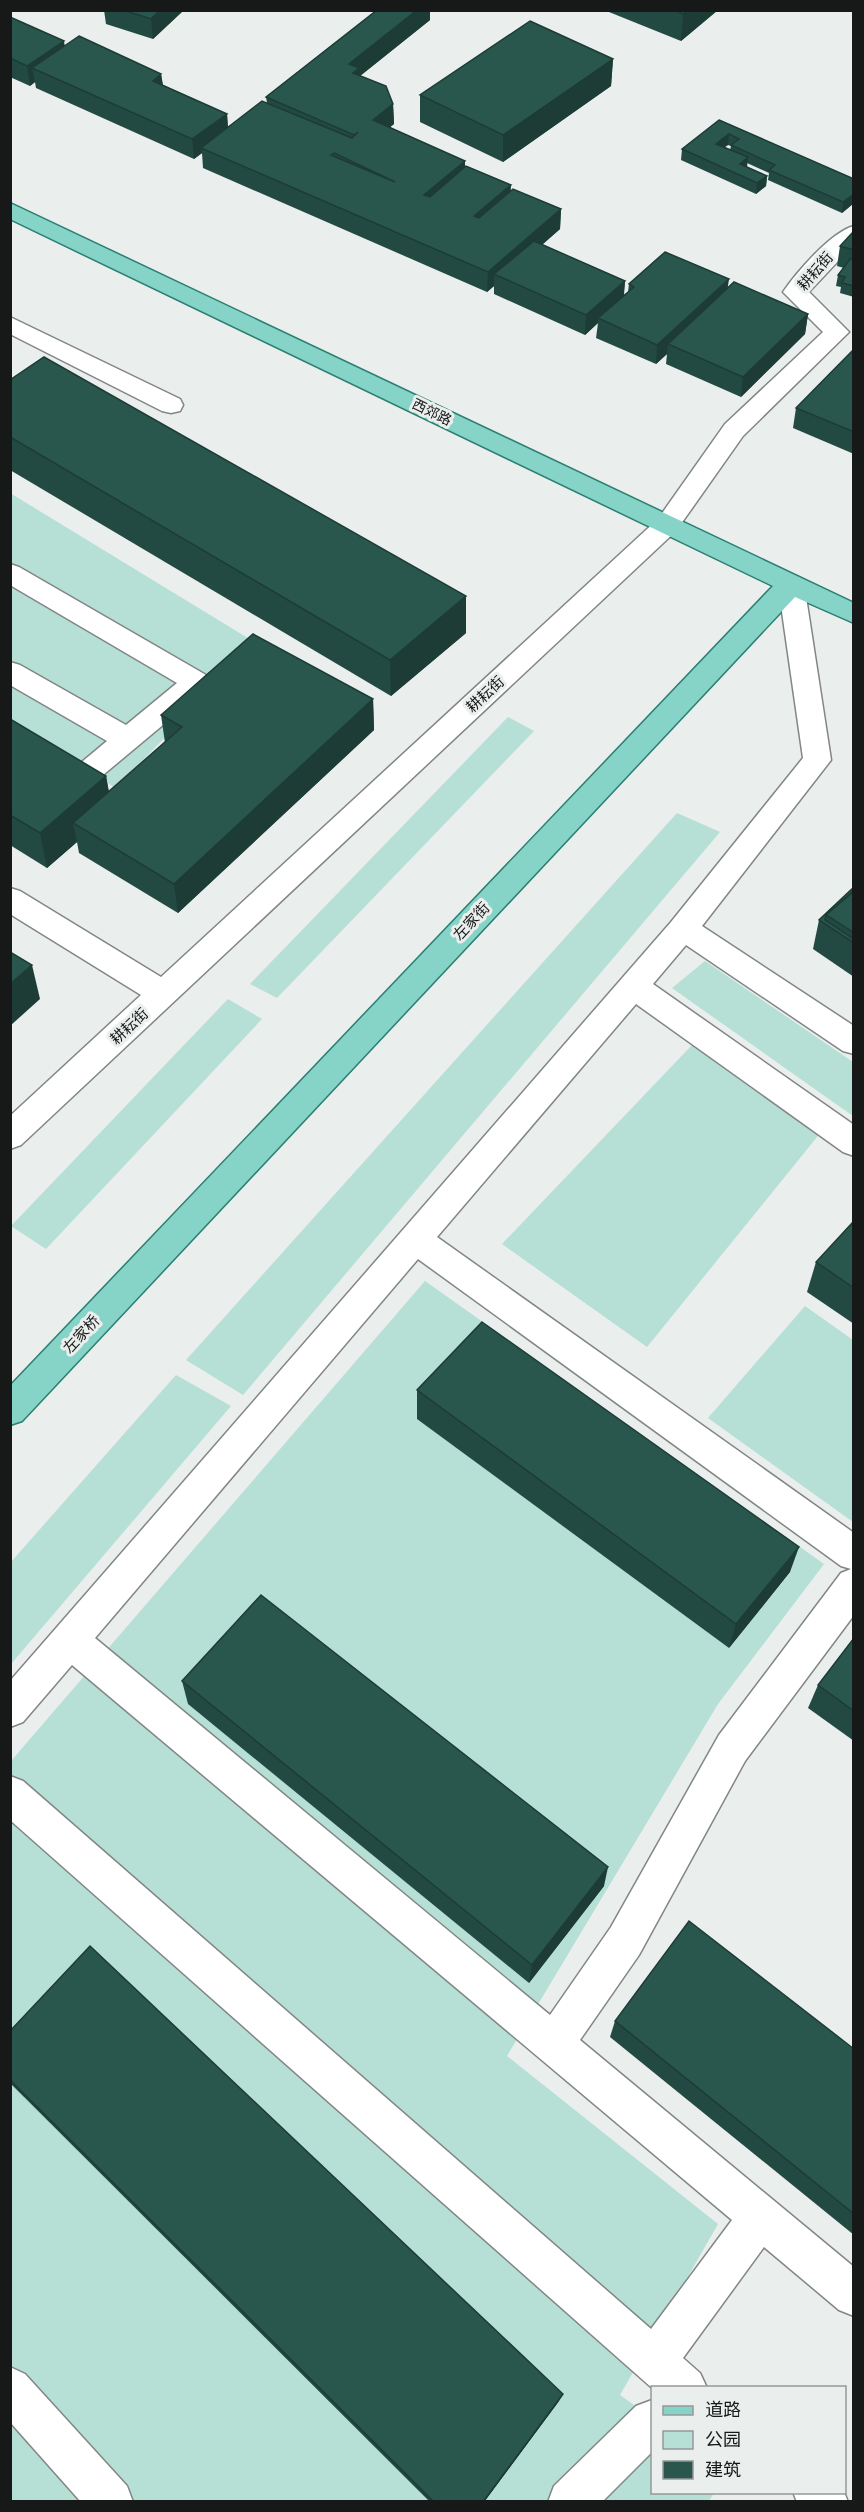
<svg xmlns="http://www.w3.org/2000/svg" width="864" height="2512" font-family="Poppins,'Noto Sans SC',sans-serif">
  <rect width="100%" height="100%" fill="#eaeeed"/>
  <g fill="#b6dfd5" fill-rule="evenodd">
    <polygon points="10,493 256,643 116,788 11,726"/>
    <polygon points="508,717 534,731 277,998 250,984"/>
    <polygon points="677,813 720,832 243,1395 186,1360"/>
    <polygon points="705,961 853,1062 853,1116 672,988"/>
    <polygon points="228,999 262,1019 46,1249 11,1226"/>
    <polygon points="693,1044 821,1132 647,1347 502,1244"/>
    <path d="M 425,1281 L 824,1564 L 718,1704 L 507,2056 L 718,2224 L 620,2395 L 652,2418 L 652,2492 L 714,2493 L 709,2501 L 484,2501 L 559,2401 L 11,2059 L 11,1761 ZM 418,1419 L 790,1572 L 790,1573 L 729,1648 Z"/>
    <polygon points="805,1306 853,1340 853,1522 708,1418"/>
    <polygon points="176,1375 231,1406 11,1664 11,1562"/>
    <polygon points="11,2083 430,2501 11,2501"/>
  </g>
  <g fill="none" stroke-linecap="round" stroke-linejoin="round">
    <defs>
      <g id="minor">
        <path d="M 854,226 L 854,244 L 809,292 L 849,332 L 743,436 L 676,531 L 21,1145 L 10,1149 L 10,1116 L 141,995 L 10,914 L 10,888 L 20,891 L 161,977 L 658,519 L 725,424 L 823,332 L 783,292 C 796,273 831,232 854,226 Z"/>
        <polygon points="10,317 180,399 183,405 180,411 171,413 162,411 10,334"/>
        <polygon points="10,564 19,567 206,675 210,682 206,689 91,785 81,788 71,785 67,778 71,771 107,741 10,685 10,662 20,665 126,725 177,683 10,585"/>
        <path d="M 791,575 L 800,578 L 804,584 L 831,760 L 702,926 L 854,1026 L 854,1054 L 843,1051 L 686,945 L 653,984 L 854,1125 L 854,1156 L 843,1152 L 636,1004 L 437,1237 L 854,1533 L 854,1615 L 745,1761 L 639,1955 L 580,2040 L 854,2267 L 854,2316 L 839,2310 L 764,2247 L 683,2358 L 700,2373 L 707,2388 L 652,2388 L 10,1820 L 10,1776 L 23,1781 L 651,2329 L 732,2220 L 72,1665 L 23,1722 L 10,1727 L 10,1681 L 671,922 L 803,758 L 778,584 L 782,578 ZM 418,1259 L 841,1566 L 851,1569 L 841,1573 L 719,1735 L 611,1927 L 550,2015 L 95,1638 Z"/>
        <polygon points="10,2367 25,2374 127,2486 133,2502 81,2502 10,2422"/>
        <polygon points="652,2400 652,2452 602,2502 548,2502 554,2486 636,2406"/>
        <polygon points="793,2492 844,2492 848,2502 797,2502"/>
      </g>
      <polygon id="major" points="10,203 854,603 854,623 795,597 22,1421 10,1425 10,1386 773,586 10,219"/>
    </defs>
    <use href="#minor" stroke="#828685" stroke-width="3"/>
    <use href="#major" stroke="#2a7f71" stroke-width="3"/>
    <use href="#minor" fill="#fff" fill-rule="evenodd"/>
    <use href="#major" fill="#86d3c7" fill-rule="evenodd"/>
  </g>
  <g fill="#234a42" fill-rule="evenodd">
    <polygon points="104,10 184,10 153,39 106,24"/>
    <polygon points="377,10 430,10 430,20 360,76 393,104 394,124 390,127 510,191 561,209 560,229 542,245 625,281 624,295 628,292 629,284 728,288 808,314 805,334 741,397 666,364 667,354 656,364 596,338 598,323 585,335 494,294 494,286 487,292 203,168 202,153 194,159 36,88 35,82 30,86 10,77 10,17 65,46 161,74 163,85 227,114 228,127 267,103 266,97"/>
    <polygon points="604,10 718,10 681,41"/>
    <polygon points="613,59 611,86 503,162 420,122 420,95"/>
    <path d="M 719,120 L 854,179 L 854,203 L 842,213 L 768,180 L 769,173 L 747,163 L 747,167 L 767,176 L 766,186 L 756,194 L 681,160 L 682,149 ZM 728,145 L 731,146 L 730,150 L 724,147 Z"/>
    <polygon points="854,231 854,297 840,293 841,287 836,286 838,275 844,268 837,266 840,246"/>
    <polygon points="854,349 854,454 793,428 796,408"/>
    <polygon points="10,380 466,596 466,633 391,696 10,470"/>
    <polygon points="373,699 374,730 178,913 79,853 77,842 47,868 10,845 10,719 106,776 109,792 165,743 161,715"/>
    <polygon points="854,887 854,977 813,949 819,920"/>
    <polygon points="854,1221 854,1324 807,1292 816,1262"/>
    <polygon points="417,1390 790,1572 729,1648 417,1419"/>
    <polygon points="854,1638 854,1741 808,1708 818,1685"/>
    <polygon points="182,1681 604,1886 529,1983 188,1704"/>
    <polygon points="615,2021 854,2049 854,2235 610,2037"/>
    <polygon points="10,2031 559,2401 484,2502 430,2502 10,2083"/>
  </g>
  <g fill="#1d3c36">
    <polygon points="160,10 184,10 153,39 151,19"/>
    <polygon points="417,10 430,10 430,20 360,76 360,88 349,64"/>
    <polygon points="687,10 718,10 681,41 683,14"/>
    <polygon points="64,41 67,61 32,68 35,82 30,86 27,66"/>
    <polygon points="613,59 611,86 503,162 503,135"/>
    <polygon points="161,74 164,94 153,81"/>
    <polygon points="393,104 394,124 374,140 373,120"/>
    <polygon points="227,114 228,133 201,148 202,153 194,159 192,139"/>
    <polygon points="729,134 728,145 715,154 716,144"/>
    <polygon points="748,157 747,168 740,164"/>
    <polygon points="465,161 465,181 424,215 424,195"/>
    <polygon points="767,176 766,186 756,194 757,183"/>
    <polygon points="511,185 510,205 474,236 474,216"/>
    <polygon points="854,194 854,203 842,213 843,202"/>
    <polygon points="561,209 560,229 503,278 494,274 494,286 487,292 488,272"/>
    <polygon points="729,279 726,299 668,344 667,354 656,364 657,345"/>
    <polygon points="625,281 623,301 598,318 598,323 585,335 586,315"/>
    <polygon points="808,314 805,334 741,397 743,377"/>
    <polygon points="466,596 466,633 391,696 390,660"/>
    <polygon points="373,699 374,730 178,913 174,884"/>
    <polygon points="106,776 112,811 73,823 77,842 47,868 40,833"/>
    <polygon points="32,965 40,999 10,1026 10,984"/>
    <polygon points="799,1547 790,1572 729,1648 736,1624"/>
    <polygon points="608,1867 604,1886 529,1983 532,1965"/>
    <polygon points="563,2394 559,2401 484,2502 483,2502"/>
  </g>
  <g fill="#29564d" stroke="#1d3c36" stroke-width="1.5" fill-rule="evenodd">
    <polygon points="123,10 160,10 151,19"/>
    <path d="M 377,10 L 417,10 L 349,64 L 359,68 L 353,73 L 386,86 L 393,104 L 373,120 L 465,161 L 424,195 L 430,197 L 466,166 L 511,185 L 474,216 L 479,218 L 513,189 L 561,209 L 488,272 L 201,148 L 262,101 L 352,138 L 358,132 L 354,135 L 266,97 ZM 334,153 L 395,182 L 331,155 Z"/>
    <polygon points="675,10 687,10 683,14"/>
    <polygon points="10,17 64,41 27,66 10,58"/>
    <polygon points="530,21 613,59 503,135 420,95"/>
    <polygon points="79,36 161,74 153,81 227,114 192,139 32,68"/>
    <polygon points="719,120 854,179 854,194 843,202 769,170 775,165 731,145 739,139 729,134 716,144 748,157 740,164 767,176 757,183 682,149"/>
    <polygon points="854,231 854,250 840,246"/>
    <polygon points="534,241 625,281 586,315 494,274"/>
    <polygon points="665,252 729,279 657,345 598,318 634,287 629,284"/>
    <polygon points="850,259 854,260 854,286 842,283 845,277 838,275"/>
    <polygon points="734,282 808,314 743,377 668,344"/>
    <polygon points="854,349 854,432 796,408"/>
    <polygon points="44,357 466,596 390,660 10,437 10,380"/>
    <polygon points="253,634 373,699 174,884 73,823 182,727 161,715"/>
    <polygon points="10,719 106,776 40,833 10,815"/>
    <polygon points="854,887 854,891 826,915 825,920 854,939 854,943 819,920"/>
    <polygon points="854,891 854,933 826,915"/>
    <polygon points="10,952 32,965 10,984"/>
    <polygon points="854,1221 854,1288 816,1262"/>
    <polygon points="482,1322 799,1547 736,1624 417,1390"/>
    <polygon points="261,1595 608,1867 532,1965 182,1681"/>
    <polygon points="854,1638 854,1711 818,1685"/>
    <polygon points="689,1921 854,2049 854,2214 615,2021"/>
    <polygon points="90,1946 563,2394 483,2502 434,2502 10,2080 10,2031"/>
  </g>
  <g text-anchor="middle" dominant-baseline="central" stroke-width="6" stroke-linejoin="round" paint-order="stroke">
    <g font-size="14" fill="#171918" stroke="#eaeeed">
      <text transform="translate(432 412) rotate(26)">西郊路</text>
    </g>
    <g font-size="15" fill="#171918" stroke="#eaeeed">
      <text transform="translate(815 271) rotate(-49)">耕耘街</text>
      <text transform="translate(485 694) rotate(-43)">耕耘街</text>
      <text transform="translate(471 921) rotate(-47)">左家街</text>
      <text transform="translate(129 1026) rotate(-43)">耕耘街</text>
      <text transform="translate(81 1334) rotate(-47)">左家桥</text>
    </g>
  </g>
  <rect width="864" height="2512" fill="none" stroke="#171918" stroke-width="24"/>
  <rect x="651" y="2386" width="195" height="108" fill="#eaeeed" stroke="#969998" stroke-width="1.5"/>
  <rect x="663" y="2406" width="30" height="9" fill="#86d3c7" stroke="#969998" stroke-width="1.5"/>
  <text x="705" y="2416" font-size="18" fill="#171918">道路</text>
  <rect x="663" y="2431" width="30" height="18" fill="#b6dfd5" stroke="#969998" stroke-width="1.5"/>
  <text x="705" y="2446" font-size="18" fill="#171918">公园</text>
  <rect x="663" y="2461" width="30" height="18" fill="#29564d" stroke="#969998" stroke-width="1.5"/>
  <text x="705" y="2476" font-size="18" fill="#171918">建筑</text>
</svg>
